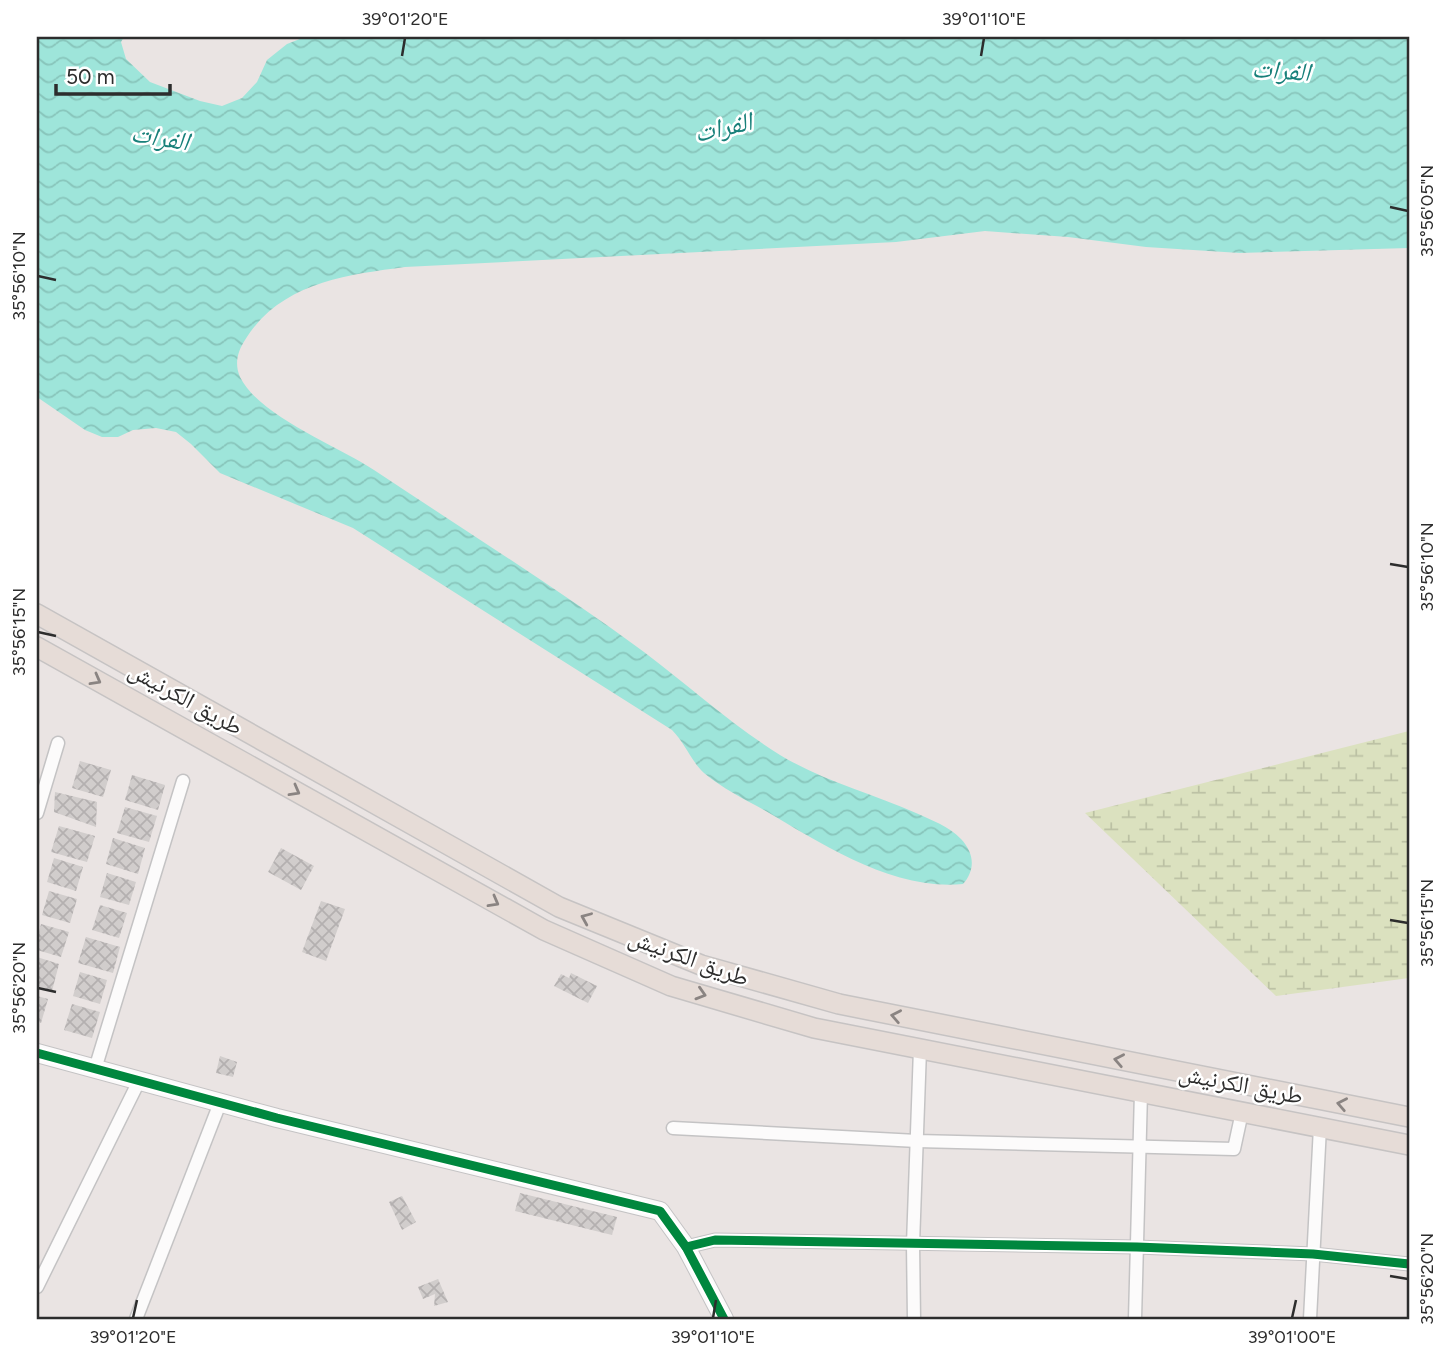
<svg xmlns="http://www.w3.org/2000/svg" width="1446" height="1356" font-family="Figtree,'Noto Naskh Arabic',sans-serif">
  <defs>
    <pattern id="wetland-marsh" width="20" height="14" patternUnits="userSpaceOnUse" patternTransform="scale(1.75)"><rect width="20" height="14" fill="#dbe1bf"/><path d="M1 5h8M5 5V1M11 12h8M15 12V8" fill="none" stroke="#bcc1a4"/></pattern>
    <pattern id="water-waves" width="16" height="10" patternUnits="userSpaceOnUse" patternTransform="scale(1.75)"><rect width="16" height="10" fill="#9ee5da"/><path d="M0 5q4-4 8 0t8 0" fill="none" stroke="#88c5bb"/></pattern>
    <pattern id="building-cross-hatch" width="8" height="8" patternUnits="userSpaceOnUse" patternTransform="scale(1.75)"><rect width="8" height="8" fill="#d1cdcc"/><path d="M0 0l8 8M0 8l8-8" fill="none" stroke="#b4b0b0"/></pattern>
  </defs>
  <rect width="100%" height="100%" fill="#eae4e3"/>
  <polygon fill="url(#wetland-marsh)" points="1409,731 1409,978 1276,996 1085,813"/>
  <path fill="url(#water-waves)" d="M 37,37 L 124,37 L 121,42 L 126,59 L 150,82 L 200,101 L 222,106 L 242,98 L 257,82 L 267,60 L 287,44 L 305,37 L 1409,37 L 1409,248 L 1240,253 L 1146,247 L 1068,237 L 985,231 L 896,242 L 405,267 C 345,275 280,283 245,340 C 238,351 234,363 240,377 C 259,416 338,446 374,470 C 464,530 557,588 644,652 C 689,686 732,725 780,755 C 823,781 871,793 916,813 C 931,820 949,826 961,839 C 974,853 976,869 963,884 C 893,891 822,844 764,810 C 744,799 722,788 704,773 C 691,761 685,743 672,730 L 353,528 L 220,473 L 191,444 L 176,432 L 156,428 L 133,430 L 118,437 L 102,437 L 85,430 L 37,397 Z"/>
  <g fill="url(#building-cross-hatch)">
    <polygon points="80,761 111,770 103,797 72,788"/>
    <polygon points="132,775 165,785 158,810 125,800"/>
    <polygon points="55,792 97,802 96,827 54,812"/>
    <polygon points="125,807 157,816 149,842 117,833"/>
    <polygon points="59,826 95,836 87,862 51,852"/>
    <polygon points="113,838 145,848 138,874 106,864"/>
    <polygon points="281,848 314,866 301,890 268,872"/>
    <polygon points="54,858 83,867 76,891 47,882"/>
    <polygon points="107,873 136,882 129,905 100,897"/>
    <polygon points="49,891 77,899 70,923 42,915"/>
    <polygon points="321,901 345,909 326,961 302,952"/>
    <polygon points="100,905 127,913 119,938 92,930"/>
    <polygon points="41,924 69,932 61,957 37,950 37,940"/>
    <polygon points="86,937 120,947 113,973 78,963"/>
    <polygon points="37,957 59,964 52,991 37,986"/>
    <polygon points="80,972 107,980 100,1004 73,996"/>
    <polygon points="571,973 597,986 588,1003 554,986 561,974 569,978"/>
    <polygon points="37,996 48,999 41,1023 37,1021"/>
    <polygon points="72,1004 100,1012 92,1038 64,1030"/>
    <polygon points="220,1056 237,1062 233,1077 216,1073"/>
    <polygon points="520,1193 617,1217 612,1235 515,1211"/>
    <polygon points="402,1196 416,1222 402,1230 389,1202"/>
    <polygon points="438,1279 448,1302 434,1306 435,1294 423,1299 418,1287"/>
  </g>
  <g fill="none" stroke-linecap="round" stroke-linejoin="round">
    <defs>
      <g id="street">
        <polyline points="37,813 58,743"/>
        <polyline points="95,1069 183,781"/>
        <polyline points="673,1128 917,1141 1234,1149 1242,1112"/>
        <polyline points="686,1247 715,1240 1137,1247 1313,1254 1409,1264"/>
        <polyline points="37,1287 139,1081"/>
        <polyline points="136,1319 220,1103"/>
        <polyline points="914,1319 913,1244 920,1049"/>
        <polyline points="1135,1319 1141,1092"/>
        <polyline points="1310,1319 1320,1127"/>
      </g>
      <polyline id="secondary" points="37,1053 277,1118 660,1211 686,1247 724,1319"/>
      <g id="primary">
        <polyline points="37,614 559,907 701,965 839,1004 1409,1117"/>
        <polyline points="37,647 544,930 671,986 814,1028 1409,1145"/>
      </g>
    </defs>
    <use href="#street" stroke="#c4c3c4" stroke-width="15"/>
    <use href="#secondary" stroke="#c4c3c4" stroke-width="20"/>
    <use href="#primary" stroke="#c6c3c3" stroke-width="22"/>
    <use href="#street" stroke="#fcfbfb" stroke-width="12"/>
    <use href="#secondary" stroke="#fcfbfb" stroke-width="18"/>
    <use href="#primary" stroke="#e6dcd7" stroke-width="19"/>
    <defs>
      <g id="cycleway">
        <polyline points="37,1053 277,1118 660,1211 686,1247 724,1319"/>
        <polyline points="686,1247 715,1240 1137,1247 1313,1254 1409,1264"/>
      </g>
    </defs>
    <use href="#cycleway" stroke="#fff" stroke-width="13"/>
    <use href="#cycleway" stroke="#00873e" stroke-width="9"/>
  </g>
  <defs><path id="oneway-chevron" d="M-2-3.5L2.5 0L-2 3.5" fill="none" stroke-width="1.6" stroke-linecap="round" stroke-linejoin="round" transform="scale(1.75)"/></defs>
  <g stroke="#8a8482">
    <use href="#oneway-chevron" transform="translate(96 680) rotate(29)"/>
    <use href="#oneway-chevron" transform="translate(295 791) rotate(29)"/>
    <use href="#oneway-chevron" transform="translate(494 902) rotate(29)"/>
    <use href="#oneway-chevron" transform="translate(586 918) rotate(-157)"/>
    <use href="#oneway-chevron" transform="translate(701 994) rotate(17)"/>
    <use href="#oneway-chevron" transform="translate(896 1016) rotate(-169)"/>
    <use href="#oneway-chevron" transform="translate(1119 1060) rotate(-169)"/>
    <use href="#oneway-chevron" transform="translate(1342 1104) rotate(-169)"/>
  </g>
  <path fill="none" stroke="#2d2d2d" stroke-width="2.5" d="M 402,56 L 405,38M 981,56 L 984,38M 1390,207 L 1408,211M 38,276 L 56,280M 1390,564 L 1408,567M 38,632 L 56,636M 1390,920 L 1408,923M 38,988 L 56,992M 1390,1276 L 1408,1279M 133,1318 L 137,1300M 713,1318 L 716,1300M 1292,1318 L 1296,1300"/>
  <g text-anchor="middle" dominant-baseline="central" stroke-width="5" stroke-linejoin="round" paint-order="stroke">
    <g font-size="24" fill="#2d2d2d" stroke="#fff">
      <text transform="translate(186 698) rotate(29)">طريق الكرنيش</text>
      <text transform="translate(689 957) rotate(20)">طريق الكرنيش</text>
      <text transform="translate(1241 1084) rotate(11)">طريق الكرنيش</text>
    </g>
    <g font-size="26" font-style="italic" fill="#18807a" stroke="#fff">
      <text transform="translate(1281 70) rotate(4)">الفرات</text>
      <text transform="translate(723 127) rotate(-13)">الفرات</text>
      <text transform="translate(160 137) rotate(9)">الفرات</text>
    </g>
  </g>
  <rect width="1446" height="1356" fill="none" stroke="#ffffff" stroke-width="77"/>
  <path d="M56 84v10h114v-10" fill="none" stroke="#2d2d2d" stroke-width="3.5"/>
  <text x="66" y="84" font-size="21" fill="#2d2d2d" stroke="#ffffff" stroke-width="5" paint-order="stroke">50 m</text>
  <rect x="38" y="38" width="1370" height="1280" fill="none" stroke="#2d2d2d" stroke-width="2.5"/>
  <g font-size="18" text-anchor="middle" fill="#2d2d2d">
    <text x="405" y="25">39°01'20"E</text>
    <text x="984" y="25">39°01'10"E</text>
    <text transform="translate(1427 211) rotate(-90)" y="6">35°56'05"N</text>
    <text transform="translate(19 276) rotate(-90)" y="6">35°56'10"N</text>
    <text transform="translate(1427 567) rotate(-90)" y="6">35°56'10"N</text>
    <text transform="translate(19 632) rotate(-90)" y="6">35°56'15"N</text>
    <text transform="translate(1427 923) rotate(-90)" y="6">35°56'15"N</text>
    <text transform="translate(19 988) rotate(-90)" y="6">35°56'20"N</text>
    <text transform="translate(1427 1279) rotate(-90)" y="6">35°56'20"N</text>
    <text x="133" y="1343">39°01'20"E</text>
    <text x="713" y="1343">39°01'10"E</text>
    <text x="1292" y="1343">39°01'00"E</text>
  </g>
</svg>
